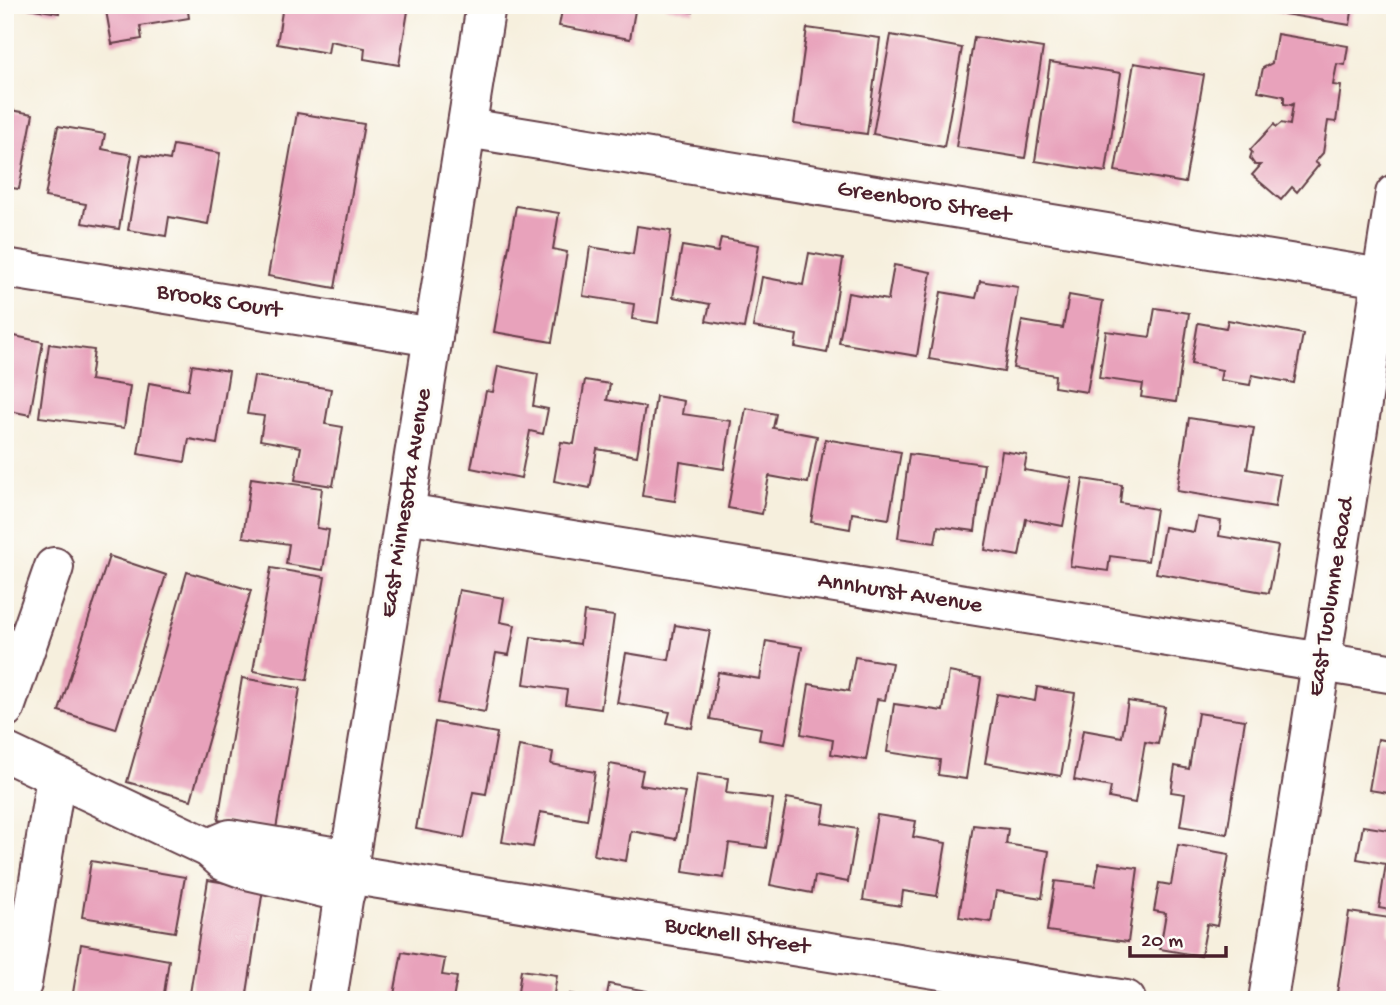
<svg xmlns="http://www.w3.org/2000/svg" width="1400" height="1005" font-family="'Gochi Hand',sans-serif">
  <rect width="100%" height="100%" fill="#fdfcf7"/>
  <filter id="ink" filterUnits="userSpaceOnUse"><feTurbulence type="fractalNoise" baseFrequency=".0143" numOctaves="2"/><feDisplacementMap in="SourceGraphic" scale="14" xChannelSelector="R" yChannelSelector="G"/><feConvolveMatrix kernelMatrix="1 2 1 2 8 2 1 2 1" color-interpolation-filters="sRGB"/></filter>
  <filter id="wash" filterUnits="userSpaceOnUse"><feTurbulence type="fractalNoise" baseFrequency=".00686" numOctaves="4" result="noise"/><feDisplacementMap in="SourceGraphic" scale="28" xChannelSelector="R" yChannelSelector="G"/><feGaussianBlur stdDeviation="1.57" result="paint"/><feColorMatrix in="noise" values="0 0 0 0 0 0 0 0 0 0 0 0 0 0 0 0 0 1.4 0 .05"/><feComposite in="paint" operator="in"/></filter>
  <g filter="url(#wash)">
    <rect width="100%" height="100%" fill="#f6efdd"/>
    <g id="blocks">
      <g fill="#e8a2bb">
        <polygon points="21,5 60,5 59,13 21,7"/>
        <polygon points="105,5 187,5 189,18 140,26 142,39 112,44"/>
        <polygon points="283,5 409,5 399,65 364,59 365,48 330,41 328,53 277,44"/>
        <polygon points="563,5 636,5 630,39 559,26"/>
        <polygon points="665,5 694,5 693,12 665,7"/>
        <polygon points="1261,5 1353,5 1350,25 1260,10"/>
        <polygon points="807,28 880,38 867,134 794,124"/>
        <polygon points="1277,34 1348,46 1345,65 1337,64 1333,85 1341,86 1336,122 1328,121 1323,153 1315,162 1319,165 1297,192 1292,187 1281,200 1252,175 1261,165 1255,165 1250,158 1252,152 1250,150 1274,124 1276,127 1281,123 1290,125 1293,104 1291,105 1284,104 1284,96 1258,91 1263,68 1272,63"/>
        <polygon points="891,35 962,48 944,147 873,134"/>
        <polygon points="974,37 1043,48 1025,158 956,147"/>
        <polygon points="1050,62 1121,73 1106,172 1035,161"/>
        <polygon points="1134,63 1204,75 1185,183 1115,171"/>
        <polygon points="5,109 33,114 19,189 5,187"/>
        <polygon points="297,113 364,124 335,288 268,276"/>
        <polygon points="58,126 105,134 102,149 132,155 119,229 82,223 86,204 45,197"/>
        <polygon points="173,145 220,153 208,224 169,217 166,236 128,230 141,155 170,160"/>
        <polygon points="516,206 559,213 553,249 567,252 552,342 494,332"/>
        <polygon points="637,226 671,231 658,323 632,319 634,304 583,296 590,247 633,254"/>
        <polygon points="721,238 759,245 744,328 706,321 710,304 673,297 682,246 718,252"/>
        <polygon points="809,253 843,259 827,353 795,347 797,335 753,327 762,277 803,285"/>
        <polygon points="894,265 931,272 917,356 839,343 848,293 888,300"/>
        <polygon points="980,281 1018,287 1004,372 929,359 941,292 976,298"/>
        <polygon points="1069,295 1103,301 1087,392 1054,387 1055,375 1013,368 1022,321 1063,328"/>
        <polygon points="1155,308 1189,313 1176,402 1141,397 1143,384 1099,378 1106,331 1150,337"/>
        <polygon points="1228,320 1303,334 1294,383 1252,375 1250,385 1220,380 1222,370 1191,364 1198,323 1226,328"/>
        <polygon points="5,334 43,342 30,415 5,410"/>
        <polygon points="49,344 94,350 90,380 130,386 124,428 39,417"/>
        <polygon points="192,365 229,371 217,444 189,439 185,462 138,454 149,383 188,390"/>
        <polygon points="498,366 538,374 533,406 548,409 543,434 530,431 521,478 471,468 486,391 493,392"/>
        <polygon points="254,376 331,389 325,424 343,427 333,486 295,480 301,447 260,440 264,416 247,414"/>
        <polygon points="585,380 610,384 607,400 645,407 637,456 597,449 590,488 554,481 561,442 574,444"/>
        <polygon points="656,396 684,401 682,414 731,421 724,469 680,462 675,501 642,496"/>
        <polygon points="746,408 776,414 773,428 817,436 808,483 769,476 762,514 728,508"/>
        <polygon points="1189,418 1254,428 1247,469 1280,475 1275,507 1177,491"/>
        <polygon points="825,439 901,452 889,519 852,513 850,529 811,522"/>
        <polygon points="1002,451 1027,455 1024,470 1072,478 1063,526 1026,519 1019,556 985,550"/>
        <polygon points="909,454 984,464 975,531 938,526 935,543 898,538"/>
        <polygon points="251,478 322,488 317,528 329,530 323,570 286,564 289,544 243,537"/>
        <polygon points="1083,479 1122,485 1120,503 1156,509 1148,561 1110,556 1108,571 1070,566"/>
        <polygon points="1197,517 1221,521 1219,536 1278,546 1269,593 1156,573 1164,527 1194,532"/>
        <polygon points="109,556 166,575 116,729 59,711"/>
        <polygon points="271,568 325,577 307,680 253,671"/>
        <polygon points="187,572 251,590 191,800 127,782"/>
        <polygon points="459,590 504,598 500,622 515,625 509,655 496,653 485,712 438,703"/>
        <polygon points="584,612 614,616 601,709 565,704 567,690 524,684 531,637 580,644"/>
        <polygon points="675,625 710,631 692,728 667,723 670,712 617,703 626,653 669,660"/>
        <polygon points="766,641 802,647 785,744 759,740 761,728 710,719 718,672 760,679"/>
        <polygon points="855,657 892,663 885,700 877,699 866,760 831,754 833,740 801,734 809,684 849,691"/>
        <polygon points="949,672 981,678 966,779 938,775 940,760 887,752 894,704 943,711"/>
        <polygon points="242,678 300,688 276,829 218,820"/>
        <polygon points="1037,687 1075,693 1061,776 985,763 997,694 1035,701"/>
        <polygon points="1128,701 1165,707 1158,744 1145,742 1135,803 1109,798 1111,787 1074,780 1083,730 1122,737"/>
        <polygon points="1198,713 1245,720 1227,834 1180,826 1185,794 1171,792 1175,766 1189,769"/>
        <polygon points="435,722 497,733 486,794 473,792 464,838 416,829"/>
        <polygon points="1378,739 1395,742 1395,794 1369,790"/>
        <polygon points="519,746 553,752 551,764 595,772 587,820 540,812 533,847 502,842"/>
        <polygon points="610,764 643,770 640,785 685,792 676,839 631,831 626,861 594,855"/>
        <polygon points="697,774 728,778 726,793 773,799 766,848 729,843 724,878 683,872"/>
        <polygon points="787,798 825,805 822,823 857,829 848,882 815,876 812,893 770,885"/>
        <polygon points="877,815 916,821 913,837 946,843 937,896 903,891 901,906 863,900"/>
        <polygon points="973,825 1008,829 1006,844 1049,851 1042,898 996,891 991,922 959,917"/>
        <polygon points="1363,826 1395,831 1395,911 1379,908 1386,864 1357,859"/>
        <polygon points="1178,845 1229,854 1217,926 1207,924 1201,956 1160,949 1166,913 1154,911 1159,883 1171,885"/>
        <polygon points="91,861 185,877 175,932 82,917"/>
        <polygon points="1099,863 1138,868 1128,942 1047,931 1055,881 1095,886"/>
        <polygon points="208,880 263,889 246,1000 189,1000"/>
        <polygon points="1349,912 1390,918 1388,934 1395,935 1395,1000 1383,1000 1337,993"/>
        <polygon points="81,944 169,960 163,1000 72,999"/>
        <polygon points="402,952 445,959 442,975 457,977 453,1000 393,1000"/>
        <polygon points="521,970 557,975 553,1000 517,1000"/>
        <polygon points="609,984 647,991 646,1000 606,1000"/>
        <polygon points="570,994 592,998 592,1000 569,1000"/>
      </g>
    </g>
  </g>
  <g filter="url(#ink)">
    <use href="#blocks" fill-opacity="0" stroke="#643e46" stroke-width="2"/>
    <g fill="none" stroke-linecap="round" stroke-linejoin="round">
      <defs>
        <g id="minor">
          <polyline points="467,128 1381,278"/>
          <polyline points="5,268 433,337"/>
          <polyline points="406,513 1395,674"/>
          <polyline points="5,708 54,567"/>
          <polyline points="5,752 209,848 225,862 247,870 345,893"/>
          <polyline points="209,848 230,839 350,859"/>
          <polyline points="348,874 1126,1000"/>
          <polyline points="22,984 56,777"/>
          <polyline points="327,1000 486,5"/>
          <polyline points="1268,1000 1395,194"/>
        </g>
      </defs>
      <use href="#minor" stroke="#643e46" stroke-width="42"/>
      <use href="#minor" stroke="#fff" stroke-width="38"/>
    </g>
  </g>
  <g text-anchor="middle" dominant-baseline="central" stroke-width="6" stroke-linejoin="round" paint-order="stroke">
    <g font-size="24" fill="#4a1f2b" stroke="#fdfcf7">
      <text transform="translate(924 203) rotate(9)">Greenboro Street</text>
      <text transform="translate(219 302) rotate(9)">Brooks Court</text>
      <text transform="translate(407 503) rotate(-81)">East Minnesota Avenue</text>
      <text transform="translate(900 594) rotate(9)">Annhurst Avenue</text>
      <text transform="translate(1332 597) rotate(-81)">East Tuolumne Road</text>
      <text transform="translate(737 937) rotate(9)">Bucknell Street</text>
    </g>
  </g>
  <rect width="1400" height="1005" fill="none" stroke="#fdfcf7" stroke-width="28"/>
  <path d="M1130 946v10h96v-10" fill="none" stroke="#4a1f2b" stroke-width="3.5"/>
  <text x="1141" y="946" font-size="21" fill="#4a1f2b" stroke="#fdfcf7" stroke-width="5" paint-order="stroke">20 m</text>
</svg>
